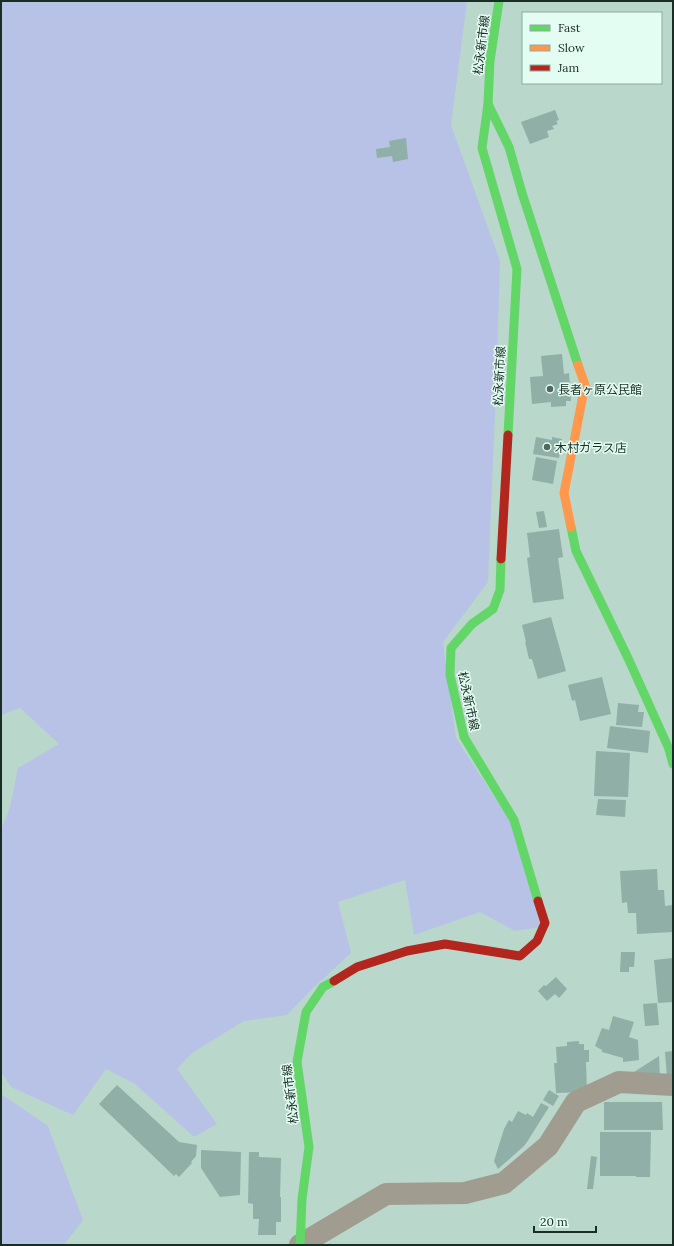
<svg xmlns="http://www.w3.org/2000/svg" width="674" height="1246" font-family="Lora,'Noto Sans JP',serif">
  <rect width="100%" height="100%" fill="#bad7cb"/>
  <g fill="#b8c2e7">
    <polygon points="1,1 467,1 451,125 500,261 496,390 488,582 443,642 456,738 511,823 541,927 515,931 480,912 414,935 405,880 338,902 351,953 311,990 287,1015 244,1021 192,1053 177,1069 217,1124 194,1137 135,1084 106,1069 73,1115 11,1087 1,1072 1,830 10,807 18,768 59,744 20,708 1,715"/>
    <polygon points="1,1094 48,1126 83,1220 64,1245 1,1245"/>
  </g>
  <g fill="#8fafa7">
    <polygon points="555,110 559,120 556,121 558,124 552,126 554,129 547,131 549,137 530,144 521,122"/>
    <polygon points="406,138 408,159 393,162 392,156 377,158 376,149 390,147 389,141"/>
    <polygon points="562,354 564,374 569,373 571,401 566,401 566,406 551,407 551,402 532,404 530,377 543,376 541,356"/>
    <polygon points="536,437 552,440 552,437 562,439 559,458 533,454"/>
    <polygon points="536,457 557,461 553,484 532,480"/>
    <polygon points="544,511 547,527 539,528 536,512"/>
    <polygon points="559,529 563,557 558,558 564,599 533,603 527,558 530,557 527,533"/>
    <polygon points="551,617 566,671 538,679 532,659 529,659 525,642 526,642 522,625"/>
    <polygon points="602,677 611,714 580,721 575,700 572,701 568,685"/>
    <polygon points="618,703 639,705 638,712 644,712 642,727 616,725"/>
    <polygon points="610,726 650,731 648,753 607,748"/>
    <polygon points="596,751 630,753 628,797 594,796"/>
    <polygon points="598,799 626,800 625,817 596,815"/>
    <polygon points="657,869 658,890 664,890 665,906 673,905 673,932 637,934 636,913 628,913 627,902 622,903 620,871"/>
    <polygon points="621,952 635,952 634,967 629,967 629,972 620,972"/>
    <polygon points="673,958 673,1002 658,1003 654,960"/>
    <polygon points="556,977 567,989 559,998 555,994 547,1001 538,991 544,985 546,986"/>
    <polygon points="657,1003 659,1025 645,1026 643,1004"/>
    <polygon points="613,1016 634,1022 629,1037 638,1040 639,1060 623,1062 623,1058 602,1052 602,1050 595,1046 602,1028 609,1030"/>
    <polygon points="579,1041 579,1044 584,1044 584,1050 589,1050 589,1062 586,1062 587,1092 556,1093 554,1063 557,1063 556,1047 567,1046 567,1042"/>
    <polygon points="673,1051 673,1077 667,1078 665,1052"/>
    <polygon points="659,1056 660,1079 634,1072"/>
    <polygon points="117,1085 179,1142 197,1145 196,1156 191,1162 192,1163 179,1177 176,1174 174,1176 99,1104"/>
    <polygon points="549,1090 559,1096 553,1106 543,1100"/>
    <polygon points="604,1102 662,1102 663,1130 604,1130"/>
    <polygon points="541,1103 549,1107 527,1142 524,1146 498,1169 494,1161 504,1129 509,1120 512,1122 518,1111 526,1115 527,1113 533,1117"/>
    <polygon points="600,1132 651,1132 650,1177 636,1177 636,1176 600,1176"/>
    <polygon points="201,1150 241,1152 240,1195 220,1197 201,1168"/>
    <polygon points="249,1152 259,1152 259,1157 281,1158 280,1197 281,1197 281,1222 276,1222 276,1235 258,1235 259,1219 253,1219 253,1204 248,1203"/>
    <polygon points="591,1156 597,1157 593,1189 587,1189"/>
  </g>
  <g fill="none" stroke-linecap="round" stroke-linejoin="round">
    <polyline stroke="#a09c90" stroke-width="22" points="300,1245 386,1194 465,1193 504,1183 548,1146 576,1102 619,1082 673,1085"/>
    <g stroke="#63d668" stroke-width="9">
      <polyline points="499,1 490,61 488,104 482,148 517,269 508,435"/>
      <polyline points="488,104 509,147 522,193 578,365"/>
      <polyline points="571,527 576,551 628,658 669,749 673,764"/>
      <polyline points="501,559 500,590 493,609 472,624 451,648 450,675 464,737 514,820 538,901"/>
      <polyline points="300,1245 302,1199 309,1147 297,1062 306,1012 323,987 334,981"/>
    </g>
    <polyline stroke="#ff974d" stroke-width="9" points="571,527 564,493 585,385 578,365"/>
    <g stroke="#b3261e" stroke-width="9">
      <polyline points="501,559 508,435"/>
      <polyline points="334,981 357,967 407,951 445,944 520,956 537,941 545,923 538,901"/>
    </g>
  </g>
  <g fill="#51685e" stroke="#e3fdf2" stroke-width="1.5">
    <circle cx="550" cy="389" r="4"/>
    <circle cx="547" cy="447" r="4"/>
  </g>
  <g text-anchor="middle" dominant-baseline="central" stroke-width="3" stroke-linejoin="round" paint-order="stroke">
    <g font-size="12" fill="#182d24" stroke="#e3fdf2">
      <text transform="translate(481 45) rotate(-83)">松永新市線</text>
      <text transform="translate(499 376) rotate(-87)">松永新市線</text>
      <text transform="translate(469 701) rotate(78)">松永新市線</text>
      <text transform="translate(290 1094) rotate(-97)">松永新市線</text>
    </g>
    <g font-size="12" fill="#182d24" stroke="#e3fdf2" text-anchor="start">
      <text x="558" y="389">長者ヶ原公民館</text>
      <text x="555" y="447">木村ガラス店</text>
    </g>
  </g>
  <rect width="674" height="1246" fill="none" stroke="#182d24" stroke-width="4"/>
  <rect x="522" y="12" width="140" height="72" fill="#e3fdf2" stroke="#92aaa0"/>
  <rect x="530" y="25" width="20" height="6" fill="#63d668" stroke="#92aaa0"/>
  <text x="558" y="32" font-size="12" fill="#182d24">Fast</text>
  <rect x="530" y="45" width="20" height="6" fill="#ff974d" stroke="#92aaa0"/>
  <text x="558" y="52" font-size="12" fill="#182d24">Slow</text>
  <rect x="530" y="65" width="20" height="6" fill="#b3261e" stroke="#92aaa0"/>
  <text x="558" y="72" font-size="12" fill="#182d24">Jam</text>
  <path d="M534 1226v6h62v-6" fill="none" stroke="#182d24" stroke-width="2"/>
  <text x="540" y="1226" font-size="12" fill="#182d24" stroke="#e3fdf2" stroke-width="3" paint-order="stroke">20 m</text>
</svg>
